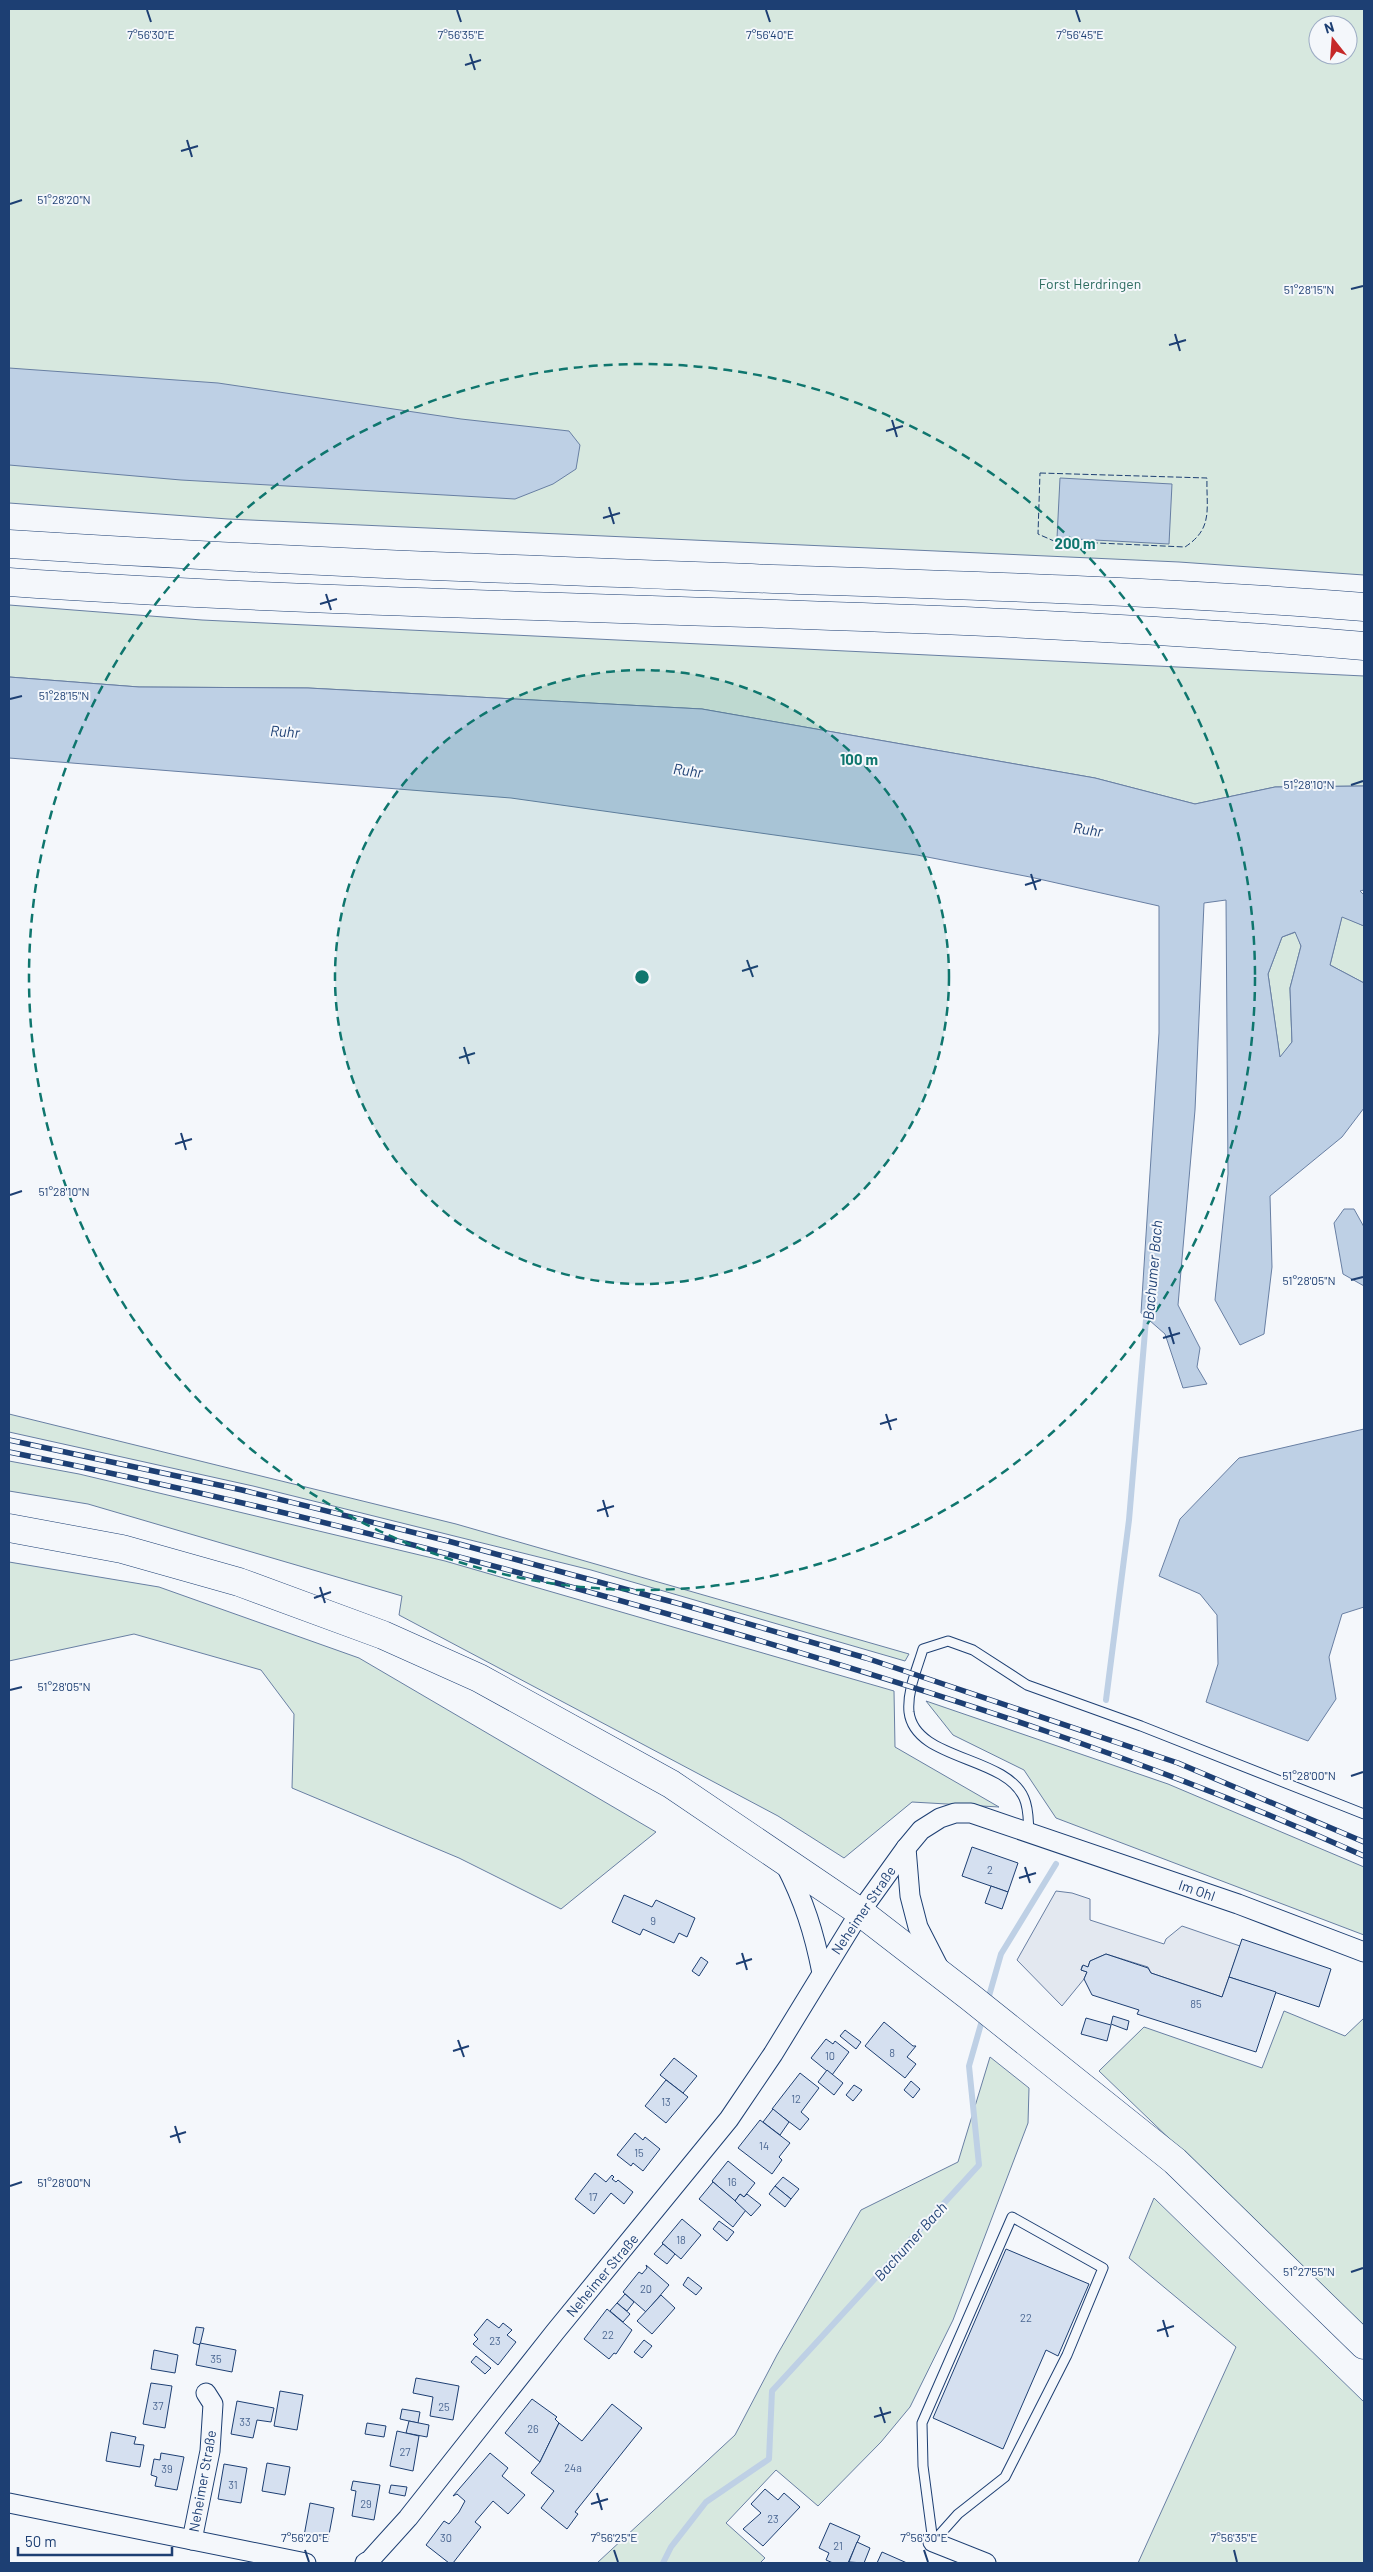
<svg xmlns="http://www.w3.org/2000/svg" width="1373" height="2572" font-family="Barlow,sans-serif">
  <rect width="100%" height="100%" fill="#f4f7fb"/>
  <g fill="#d7e8df" stroke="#687fa3" fill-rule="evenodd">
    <path d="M 9,9 L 1364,9 L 1364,575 L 1179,562 L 228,519 L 9,503 ZM 1318,25 L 1348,25 L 1348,55 L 1318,55 Z"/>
    <polygon points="9,605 202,620 1364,676 1364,786 1275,787 1195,804 1095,778 702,709 308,688 139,687 9,677"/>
    <polygon points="1342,916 1364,926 1364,983 1330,965"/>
    <polygon points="1296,932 1301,946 1290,988 1292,1042 1280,1058 1268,974 1282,937"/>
    <polygon points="9,1414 456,1524 909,1654 905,1661 591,1570 253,1486 9,1432"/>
    <polygon points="9,1461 79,1474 445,1561 894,1691 895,1747 999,1807 912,1802 844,1858 778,1816 399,1615 402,1596 88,1504 9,1491"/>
    <polygon points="9,1562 159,1587 359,1658 656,1832 561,1909 459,1858 292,1788 294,1714 261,1670 134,1634 9,1661"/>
    <polygon points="926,1701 1168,1784 1364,1867 1364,1935 1056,1818 1024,1770 953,1735"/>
    <polygon points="1284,2011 1345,2036 1364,2018 1364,2326 1099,2071 1144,2027 1262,2068"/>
    <polygon points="990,2057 1029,2088 1028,2123 953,2320 910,2407 881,2442 818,2506 776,2470 726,2523 765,2558 760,2563 597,2563 735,2435 777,2355 861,2210 958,2162"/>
    <polygon points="1154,2198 1364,2402 1364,2563 1138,2563 1236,2347 1129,2258"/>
  </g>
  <polygon fill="#e3e8f0" stroke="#687fa3" points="1056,1891 1072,1893 1090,1899 1090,1920 1164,1944 1166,1939 1182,1926 1240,1946 1222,1997 1151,1973 1148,1967 1106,1954 1090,1961 1088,1967 1082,1966 1081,1970 1087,1972 1084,1979 1062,2006 1017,1960"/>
  <g fill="#bed0e5" stroke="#687fa3" fill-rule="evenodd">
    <polygon points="9,368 218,383 461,419 569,431 580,445 576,469 553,484 515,499 181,480 9,465"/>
    <polygon points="1060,478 1172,484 1169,544 1057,538"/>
    <path d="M 9,677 L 139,687 L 308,688 L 702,709 L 1095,778 L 1195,804 L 1275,787 L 1364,786 L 1364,890 L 1360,891 L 1364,895 L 1364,926 L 1342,917 L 1330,965 L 1364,983 L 1364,1108 L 1342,1137 L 1270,1196 L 1272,1267 L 1264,1334 L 1240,1345 L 1215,1300 L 1228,1174 L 1226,900 L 1204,903 L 1195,1110 L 1178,1305 L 1200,1348 L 1197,1367 L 1207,1384 L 1183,1388 L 1165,1334 L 1141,1313 L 1159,1033 L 1159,906 L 1030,877 L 917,855 L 511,798 L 9,758 ZM 1295,932 L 1301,946 L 1290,988 L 1292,1042 L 1280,1057 L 1268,974 L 1282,937 Z"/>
    <polygon points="1344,1209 1354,1209 1364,1227 1364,1286 1343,1274 1334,1223"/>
    <polygon points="1364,1429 1364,1607 1342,1614 1329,1657 1336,1699 1308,1741 1206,1702 1218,1664 1217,1615 1200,1594 1159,1576 1180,1519 1239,1458"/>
  </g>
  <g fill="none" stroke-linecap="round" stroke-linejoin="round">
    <g stroke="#bed0e5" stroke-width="6">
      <polyline points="1106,1700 1129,1520 1147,1308"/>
      <polyline points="987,2003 1001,1954 1056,1864"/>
      <polyline points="663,2563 671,2547 706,2502 769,2459 772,2391 979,2165 969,2066 983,2017"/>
    </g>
  </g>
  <g fill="#d5e0f0" stroke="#1d3f73">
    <polygon points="972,1847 1018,1863 1008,1892 962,1876"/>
    <polygon points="991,1886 1008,1892 1002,1909 985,1903"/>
    <polygon points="624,1895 652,1907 656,1900 695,1918 687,1937 679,1933 674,1943 643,1929 640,1935 612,1922"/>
    <polygon points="1242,1939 1331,1969 1319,2007 1229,1977"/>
    <polygon points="1106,1954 1148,1968 1151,1973 1222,1997 1229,1977 1276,1992 1256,2052 1137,2014 1139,2010 1092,1995 1084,1979 1087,1972 1081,1970 1083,1965 1088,1967 1090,1961"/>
    <polygon points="701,1957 708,1962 699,1976 692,1971"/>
    <polygon points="1113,2016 1129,2021 1127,2030 1111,2024"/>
    <polygon points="1086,2018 1111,2025 1107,2041 1081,2034"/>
    <polygon points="884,2022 913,2046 916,2046 907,2057 916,2064 905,2078 865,2046"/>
    <polygon points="845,2030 861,2042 856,2049 840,2036"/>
    <polygon points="826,2039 833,2044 835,2041 849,2052 832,2075 811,2058"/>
    <polygon points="674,2058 697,2076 683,2093 660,2075"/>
    <polygon points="827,2070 843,2083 834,2095 818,2082"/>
    <polygon points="800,2073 819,2088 801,2112 809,2119 800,2130 772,2109"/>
    <polygon points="666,2080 688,2097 666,2123 645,2106"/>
    <polygon points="911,2081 920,2089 913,2098 904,2090"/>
    <polygon points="854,2085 862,2090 853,2101 846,2095"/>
    <polygon points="773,2109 789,2122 780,2135 763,2122"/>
    <polygon points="760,2120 790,2143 779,2157 782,2160 772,2174 738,2148"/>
    <polygon points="635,2133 643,2140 645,2137 660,2149 643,2171 633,2163 631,2166 617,2155"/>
    <polygon points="728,2161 755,2183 744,2197 740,2194 735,2201 712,2181"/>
    <polygon points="595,2173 606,2182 612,2175 614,2177 612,2179 616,2182 618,2180 633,2192 624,2204 611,2193 594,2214 575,2199"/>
    <polygon points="783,2177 799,2189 791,2199 775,2186"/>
    <polygon points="713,2182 746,2210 733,2227 699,2199"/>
    <polygon points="775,2186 791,2199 785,2207 769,2194"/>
    <polygon points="740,2194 744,2197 747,2194 761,2205 751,2216 735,2201"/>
    <polygon points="682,2219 701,2235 681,2259 662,2243"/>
    <polygon points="719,2221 734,2232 727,2241 713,2229"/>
    <polygon points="663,2244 675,2254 667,2264 654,2254"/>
    <polygon points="1006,2249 1089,2284 1058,2356 1046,2350 1003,2449 933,2418"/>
    <polygon points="646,2265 669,2285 646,2312 623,2292 639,2272 642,2274 647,2268"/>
    <polygon points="688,2277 702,2288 696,2295 683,2285"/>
    <polygon points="625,2294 634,2302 627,2311 617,2303"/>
    <polygon points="661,2295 675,2308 652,2334 637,2321"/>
    <polygon points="617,2303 630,2314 623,2322 610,2311"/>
    <polygon points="607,2309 632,2330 616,2354 614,2353 609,2359 584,2339"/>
    <polygon points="487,2319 499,2328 503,2323 512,2330 507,2335 516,2342 498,2365 473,2344 478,2339 474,2335"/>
    <polygon points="196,2327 204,2328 200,2345 193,2343"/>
    <polygon points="644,2340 652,2346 642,2358 634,2352"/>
    <polygon points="200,2343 236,2350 232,2372 196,2365"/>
    <polygon points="154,2350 178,2355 175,2373 151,2369"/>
    <polygon points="476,2356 491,2368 485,2374 471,2362"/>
    <polygon points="416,2378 459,2386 453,2420 430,2416 433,2397 413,2393"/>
    <polygon points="151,2383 172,2386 165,2428 143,2424"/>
    <polygon points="280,2391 303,2395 297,2430 274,2426"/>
    <polygon points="532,2399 557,2417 555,2419 559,2423 540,2462 505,2433"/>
    <polygon points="237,2401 274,2408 271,2422 257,2420 253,2438 231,2434"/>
    <polygon points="612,2404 642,2428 575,2512 578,2514 567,2529 541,2508 554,2491 531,2473 540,2462 559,2423 582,2441"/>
    <polygon points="402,2409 420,2412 418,2423 400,2419"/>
    <polygon points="409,2421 429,2425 427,2437 406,2433"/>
    <polygon points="367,2423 386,2426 384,2437 365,2434"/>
    <polygon points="397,2431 419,2436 413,2471 390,2466"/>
    <polygon points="111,2432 136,2437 134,2444 144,2445 140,2467 106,2461"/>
    <polygon points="161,2453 184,2457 177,2490 155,2486 157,2477 151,2475 154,2459 160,2460"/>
    <polygon points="490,2453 508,2468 502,2476 525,2495 508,2514 493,2501 475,2522 481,2527 453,2563 449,2563 426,2545 444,2521 449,2524 459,2512 465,2501 457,2494 453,2496"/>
    <polygon points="267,2463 290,2467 285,2495 262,2491"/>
    <polygon points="224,2464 247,2468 241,2503 218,2499"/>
    <polygon points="353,2481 380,2485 374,2520 352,2516 356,2491 351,2490"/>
    <polygon points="391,2485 407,2487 405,2496 389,2493"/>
    <polygon points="765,2489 778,2500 784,2493 800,2507 763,2546 743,2529 761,2513 751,2504"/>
    <polygon points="310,2503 334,2508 328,2540 304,2536"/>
    <polygon points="830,2523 860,2536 848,2563 833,2563 826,2560 829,2553 819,2548"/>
    <polygon points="857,2542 870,2548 864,2563 849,2562"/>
    <polygon points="882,2552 907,2563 877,2563"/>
  </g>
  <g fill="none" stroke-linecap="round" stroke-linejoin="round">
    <defs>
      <g id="lane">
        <path d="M 1029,1832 C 1028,1821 1029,1809 1024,1798 C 1005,1755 915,1761 909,1712 C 907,1691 917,1669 923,1649 L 948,1641 L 973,1650 L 1027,1685 L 1141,1726 L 1364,1814"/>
        <polygon points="1012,2217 1103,2268 1067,2355 1005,2477 958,2514 933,2542 923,2466 922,2423"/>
      </g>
      <g id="street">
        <polyline points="906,1848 910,1896 918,1927 940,1970"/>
        <path d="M 785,1864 C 804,1901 814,1932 822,1973"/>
        <polyline points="9,2503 306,2563"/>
        <polyline points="192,2540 210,2451 213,2404 206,2393"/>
        <polyline points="933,2542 986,2563"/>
        <polyline points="365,2563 370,2560 408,2518 555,2332 729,2119 773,2054 860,1912 906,1848 921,1830 940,1818 955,1813 971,1813 1238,1904 1364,1952"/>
      </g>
      <polyline id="primary" points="9,1528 122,1549 239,1582 383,1635 479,1678 671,1784 860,1912 970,1997 1175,2161 1364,2345"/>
      <g id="highway">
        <path d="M 9,544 C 272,561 536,570 799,580 C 988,586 1176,592 1364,607"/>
        <path d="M 9,582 C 460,613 914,607 1364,646"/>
      </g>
    </defs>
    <use href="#lane" stroke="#1d3f73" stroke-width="11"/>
    <use href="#street" stroke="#1d3f73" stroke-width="21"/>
    <use href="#primary" stroke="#1d3f73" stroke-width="29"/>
    <use href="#highway" stroke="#1d3f73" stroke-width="29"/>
    <use href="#lane" stroke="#f4f7fb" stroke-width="9"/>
    <use href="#street" stroke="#f4f7fb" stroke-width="19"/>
    <use href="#primary" stroke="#f4f7fb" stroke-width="28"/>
    <use href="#highway" stroke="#f4f7fb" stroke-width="28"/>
    <defs>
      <g id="rail">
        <polyline points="9,1440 242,1490 448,1541 680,1604 866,1658 1178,1763 1364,1842"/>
        <path d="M 9,1452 C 249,1500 485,1561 720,1629 C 939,1693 1156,1762 1364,1856"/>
      </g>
    </defs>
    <use href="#rail" stroke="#1d3f73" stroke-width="5.5"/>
    <use href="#rail" stroke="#f4f7fb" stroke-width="4" stroke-dasharray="11" stroke-linecap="butt"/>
    <path stroke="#1d3f73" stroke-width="1" stroke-dasharray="6 2.5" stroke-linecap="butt" d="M 1040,473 L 1207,478 C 1206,508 1214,528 1185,547 L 1054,541 L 1038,534 Z"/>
  </g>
  <path fill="none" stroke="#1d3f73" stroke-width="2" d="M 147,10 L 151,22M 457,10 L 461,22M 766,10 L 770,22M 1076,10 L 1080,22M 470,54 L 475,70M 465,65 L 481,60M 187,140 L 192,157M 181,151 L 198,146M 10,204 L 22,200M 1351,289 L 1363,286M 1175,334 L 1180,351M 1169,345 L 1186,340M 892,420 L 897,437M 886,431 L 903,426M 609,507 L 614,524M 603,518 L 620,513M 326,594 L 331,610M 320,604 L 337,599M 10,699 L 22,696M 1351,785 L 1363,781M 1031,874 L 1036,890M 1025,885 L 1041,880M 747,960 L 753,977M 742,971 L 758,966M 464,1047 L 469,1064M 459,1058 L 475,1053M 181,1133 L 186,1150M 175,1144 L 192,1139M 10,1195 L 22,1191M 1351,1280 L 1363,1277M 1169,1327 L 1174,1344M 1163,1338 L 1180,1333M 886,1414 L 891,1430M 880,1424 L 897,1419M 603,1500 L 608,1517M 597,1511 L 614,1506M 320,1587 L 325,1603M 314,1598 L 331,1592M 10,1690 L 22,1687M 1351,1776 L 1363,1772M 1025,1867 L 1030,1883M 1019,1878 L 1036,1873M 742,1953 L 747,1970M 736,1964 L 752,1959M 458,2040 L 464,2057M 453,2051 L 469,2046M 175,2126 L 180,2143M 170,2137 L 186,2132M 10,2186 L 22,2182M 1351,2272 L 1363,2268M 1163,2320 L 1168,2337M 1157,2331 L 1174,2326M 880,2407 L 885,2423M 874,2417 L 891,2412M 597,2493 L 602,2510M 591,2504 L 608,2499M 305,2550 L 309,2562M 614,2550 L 618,2562M 924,2550 L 928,2562M 1234,2550 L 1237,2562"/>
  <circle cx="642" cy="977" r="307" fill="#0f766e" fill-opacity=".12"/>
  <g fill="none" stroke="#0f766e" stroke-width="2.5" stroke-dasharray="9 6">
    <circle cx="642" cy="977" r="307"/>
    <circle cx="642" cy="977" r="613"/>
  </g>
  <g text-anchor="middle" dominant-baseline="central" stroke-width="4" stroke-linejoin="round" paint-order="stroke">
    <g font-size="11" fill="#4b6792">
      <text x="990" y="1869">2</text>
      <text x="653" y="1920">9</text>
      <text x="1196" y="2003">85</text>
      <text x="892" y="2052">8</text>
      <text x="830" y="2055">10</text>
      <text x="796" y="2098">12</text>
      <text x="666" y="2101">13</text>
      <text x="764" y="2145">14</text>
      <text x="639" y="2152">15</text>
      <text x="732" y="2181">16</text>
      <text x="593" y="2196">17</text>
      <text x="681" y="2239">18</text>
      <text x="646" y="2288">20</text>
      <text x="1026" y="2317">22</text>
      <text x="608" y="2334">22</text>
      <text x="495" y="2340">23</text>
      <text x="216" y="2358">35</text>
      <text x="158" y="2405">37</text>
      <text x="444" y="2406">25</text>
      <text x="245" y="2421">33</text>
      <text x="533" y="2428">26</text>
      <text x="405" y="2451">27</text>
      <text x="573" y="2467">24a</text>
      <text x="167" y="2468">39</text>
      <text x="233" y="2484">31</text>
      <text x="366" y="2503">29</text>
      <text x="773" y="2518">23</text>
      <text x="446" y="2537">30</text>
      <text x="838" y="2545">21</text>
    </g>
    <g font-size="14" fill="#2c6c60" stroke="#f4f7fb">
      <text x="1090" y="283">Forst Herdringen</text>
    </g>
    <g font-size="14" fill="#1d3f73" stroke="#f4f7fb">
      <text transform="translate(1197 1890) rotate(19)">Im Ohl</text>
      <text transform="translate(863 1910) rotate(-56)">Neheimer Straße</text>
      <text transform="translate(602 2275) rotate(-50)">Neheimer Straße</text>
      <text transform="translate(202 2481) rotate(-80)">Neheimer Straße</text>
    </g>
    <g font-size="15" font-style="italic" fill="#1d3f73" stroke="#f4f7fb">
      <text transform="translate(285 731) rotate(4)">Ruhr</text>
      <text transform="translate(688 770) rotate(8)">Ruhr</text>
      <text transform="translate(1088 829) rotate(8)">Ruhr</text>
      <text transform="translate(1152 1270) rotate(-85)">Bachumer Bach</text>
      <text transform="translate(910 2241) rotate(-48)">Bachumer Bach</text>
    </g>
  </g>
  <g font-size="12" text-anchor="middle" fill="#1d3f73" stroke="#f4f7fb" stroke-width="4" stroke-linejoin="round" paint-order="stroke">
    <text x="151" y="39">7°56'30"E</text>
    <text x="461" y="39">7°56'35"E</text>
    <text x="770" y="39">7°56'40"E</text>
    <text x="1080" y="39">7°56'45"E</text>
    <text x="64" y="204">51°28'20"N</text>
    <text x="1309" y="294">51°28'15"N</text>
    <text x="64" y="700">51°28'15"N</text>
    <text x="1309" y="789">51°28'10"N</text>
    <text x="64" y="1196">51°28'10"N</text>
    <text x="1309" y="1285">51°28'05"N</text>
    <text x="64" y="1691">51°28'05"N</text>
    <text x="1309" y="1780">51°28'00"N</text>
    <text x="64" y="2187">51°28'00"N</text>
    <text x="1309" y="2276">51°27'55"N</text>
    <text x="305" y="2542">7°56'20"E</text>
    <text x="614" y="2542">7°56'25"E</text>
    <text x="924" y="2542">7°56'30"E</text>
    <text x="1234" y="2542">7°56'35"E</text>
  </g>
  <circle cx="642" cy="977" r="8" fill="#0f766e" stroke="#f4f7fb" stroke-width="2.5"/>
  <g font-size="15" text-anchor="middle" font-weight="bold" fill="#0f766e" stroke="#f4f7fb" stroke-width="4" stroke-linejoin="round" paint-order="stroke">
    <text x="1075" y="549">200 m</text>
    <text x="859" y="765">100 m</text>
  </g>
  <rect width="1373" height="2572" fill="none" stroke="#1d3f73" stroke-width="20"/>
  <g transform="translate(1333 40) rotate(343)"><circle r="24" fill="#f4f7fb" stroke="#9eadc5"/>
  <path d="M0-4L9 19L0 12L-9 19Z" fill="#c62828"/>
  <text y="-8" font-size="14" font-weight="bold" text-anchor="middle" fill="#1d3f73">N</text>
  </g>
  <path d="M18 2547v8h154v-8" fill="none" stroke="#1d3f73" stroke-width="2.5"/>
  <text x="25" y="2547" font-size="15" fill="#1d3f73" stroke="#f4f7fb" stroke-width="4" paint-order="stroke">50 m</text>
</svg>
